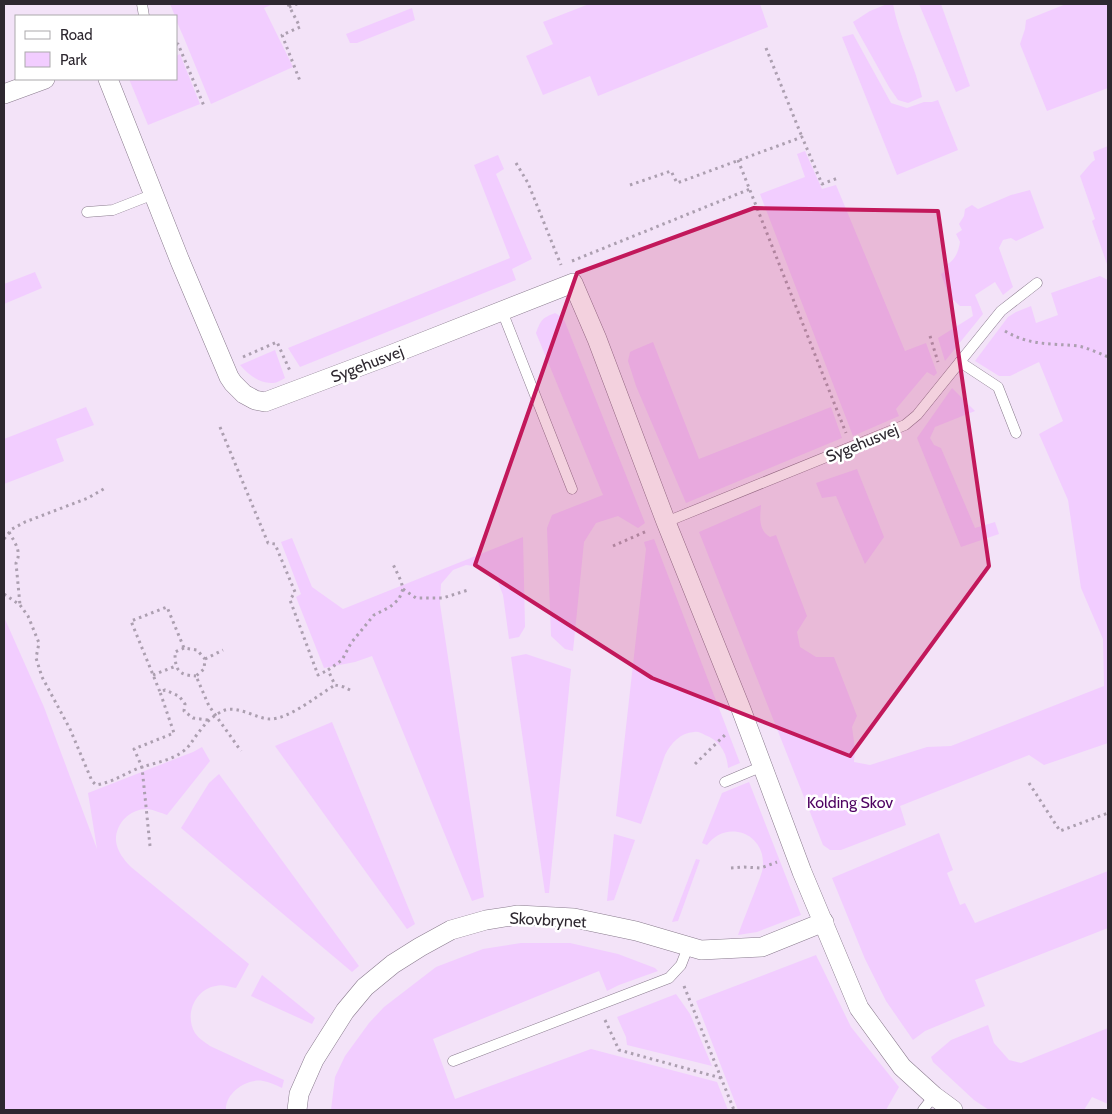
<svg xmlns="http://www.w3.org/2000/svg" width="1112" height="1114" font-family="Cabin,sans-serif">
  <rect width="100%" height="100%" fill="#f3e3f8"/>
  <g fill="#f2cdff">
    <polygon points="170,4 273,4 264,8 293,67 211,104 184,38 176,20 176,16 175,16"/>
    <polygon points="589,4 760,4 768,27 598,96 590,76 543,95 526,56 553,44 543,22"/>
    <path d="M 887,4 L 893,4 C 899,37 915,65 922,97 L 908,103 L 898,100 L 889,87 L 857,30 L 853,22 L 870,11 Z"/>
    <polygon points="919,4 941,4 970,86 956,92"/>
    <polygon points="1066,4 1108,4 1108,88 1047,111 1020,44 1025,29 1026,20"/>
    <polygon points="412,8 415,20 357,43 350,43 346,34"/>
    <polygon points="853,34 891,103 907,108 924,102 932,102 938,100 958,150 897,175 842,37"/>
    <polygon points="180,54 200,104 148,125 129,79 176,79 176,56"/>
    <polygon points="1108,146 1108,267 1092,221 1095,219 1080,176 1092,162 1095,160 1093,152"/>
    <polygon points="805,151 822,189 836,185 905,351 926,343 937,373 934,376 927,372 896,409 899,416 853,436 760,194 805,177 797,154"/>
    <polygon points="498,155 504,169 496,174 532,259 512,269 516,280 300,367 288,348 510,258 474,165"/>
    <path d="M 1030,190 L 1044,228 L 1016,241 L 1011,238 L 1003,240 L 999,248 L 1013,287 L 1003,295 L 995,282 L 975,295 L 983,314 L 945,361 L 938,338 L 973,316 L 971,306 L 960,306 L 949,296 L 941,274 L 946,271 L 944,266 C 955,261 958,253 960,242 L 956,234 L 962,230 L 959,224 L 964,216 L 965,209 L 972,205 L 978,209 L 1011,195 Z"/>
    <polygon points="35,272 42,288 4,304 4,284"/>
    <path d="M 1100,276 L 1108,280 L 1108,743 L 1044,765 L 1029,755 L 900,806 L 906,825 L 841,850 L 830,850 L 823,845 L 699,532 L 761,505 C 760,517 758,530 770,537 L 776,535 L 807,616 L 797,632 L 800,647 L 816,657 L 834,657 L 857,716 L 852,727 L 855,749 L 854,762 L 870,765 L 927,747 L 951,746 L 1104,686 L 1103,639 L 1081,588 L 1068,500 L 1039,434 L 1063,421 L 1039,362 L 1010,376 L 999,376 L 975,361 L 1008,317 L 1016,312 L 1031,306 L 1036,323 L 1058,315 L 1051,293 Z"/>
    <path d="M 555,313 L 562,317 L 565,322 L 645,523 L 638,528 L 618,516 L 596,523 L 584,542 L 573,651 L 565,649 L 551,636 L 547,528 L 552,515 L 603,495 L 536,333 C 541,320 542,318 555,313 Z"/>
    <polygon points="653,342 699,459 831,407 842,438 686,503 636,386 628,361 630,352 634,350"/>
    <path d="M 275,350 L 285,378 C 281,380 277,383 273,383 C 259,384 248,374 240,365 Z"/>
    <polygon points="952,388 975,411 935,427 930,438 934,445 941,448 975,528 995,522 999,534 961,547 917,438"/>
    <polygon points="86,407 94,425 56,439 64,461 4,484 4,439"/>
    <polygon points="857,469 884,537 865,564 836,496 822,498 816,483"/>
    <polygon points="523,537 525,627 519,637 509,639 503,595 496,577 482,567 466,565 453,570 441,584 440,604 484,897 472,901 372,656 355,662 324,668 296,597 301,594 281,542 292,538 312,587 343,609"/>
    <path d="M 654,539 L 740,763 L 728,768 C 727,752 719,740 705,735 C 701,733 698,731 694,732 C 680,733 671,743 665,755 L 641,824 L 616,816 L 646,549 L 644,542 Z"/>
    <path d="M 4,617 L 44,707 L 97,849 L 88,793 L 193,752 L 202,747 L 210,761 L 167,815 C 161,813 154,810 148,809 C 131,808 115,823 116,841 C 117,851 124,860 131,867 L 249,964 L 236,988 C 229,987 222,984 216,986 C 195,989 184,1015 195,1033 C 199,1039 205,1042 210,1046 L 284,1080 L 282,1088 C 276,1085 269,1082 263,1081 C 247,1078 225,1093 226,1110 L 4,1110 Z"/>
    <polygon points="526,654 571,669 549,893 545,893 511,657"/>
    <polygon points="332,722 415,924 407,929 275,746"/>
    <polygon points="219,774 359,966 352,972 181,828 209,783"/>
    <path d="M 749,782 L 801,915 L 757,932 L 738,935 C 743,921 749,906 755,891 C 758,882 764,871 763,862 C 763,847 752,834 738,832 C 725,830 715,835 707,845 L 702,843 L 722,793 Z"/>
    <polygon points="939,833 953,870 947,873 960,905 965,903 975,923 1108,871 1108,928 975,980 985,1006 925,1031 913,1040 886,1001 865,959 832,878"/>
    <polygon points="614,834 635,840 614,900 607,901"/>
    <polygon points="696,859 700,860 678,921 672,922"/>
    <polygon points="521,943 570,943 618,954 655,968 658,971 619,985 607,991 599,971 433,1039 455,1099 591,1049 717,1082 728,1110 331,1110 335,1077 345,1056 369,1023 384,1007 436,967 483,949"/>
    <polygon points="816,955 851,1027 899,1087 886,1110 738,1110 696,1001"/>
    <polygon points="262,975 315,1018 312,1024 251,996"/>
    <polygon points="676,994 690,1014 712,1066 627,1045 626,1037 617,1017"/>
    <polygon points="988,1025 994,1043 1009,1060 1021,1063 1108,1028 1108,1104 1092,1097 1084,1110 989,1110 974,1100 933,1062 931,1057 951,1040"/>
  </g>
  <g fill="none" stroke-linecap="round" stroke-linejoin="round">
    <defs>
      <g id="service">
        <polyline points="142,4 144,16"/>
        <polyline points="87,212 113,210 154,194"/>
        <polyline points="502,311 572,489"/>
        <polyline points="960,362 998,387 1016,433"/>
        <polyline points="666,522 905,425 917,415 1001,311 1037,283"/>
        <polyline points="725,782 763,766"/>
        <polyline points="453,1061 669,978 681,965 688,947"/>
        <polyline points="923,1110 934,1096"/>
      </g>
      <g id="minor">
        <polyline points="108,79 180,261 229,377 233,383 244,394 255,400 265,402 390,355 573,283 597,339 666,522 741,709 802,872 859,1008 902,1067 934,1096 953,1110"/>
        <polyline points="4,94 45,79"/>
        <polyline points="297,1110 299,1094 314,1060 345,1011 365,987 393,964 420,947 451,930 486,920 518,915 574,918 636,931 701,950 762,947 824,922"/>
      </g>
    </defs>
    <use href="#service" stroke="#897b8d" stroke-width="11"/>
    <use href="#minor" stroke="#897b8d" stroke-width="20"/>
    <g stroke="#ac9fb0" stroke-width="3" stroke-dasharray="2.5 4" stroke-linecap="butt">
      <polyline points="288,4 300,27 282,35 300,81"/>
      <polyline points="289,7 297,4"/>
      <polyline points="176,44 178,44 204,106"/>
      <polyline points="766,48 802,137"/>
      <polyline points="738,160 846,433"/>
      <polyline points="516,163 528,183 561,265"/>
      <polyline points="630,185 671,171 677,183 802,137 822,184 838,178"/>
      <polyline points="572,261 750,189"/>
      <path d="M 1005,331 C 1030,346 1051,343 1078,346 C 1088,348 1099,353 1108,357"/>
      <polyline points="930,336 938,362"/>
      <polyline points="243,357 277,342 290,371"/>
      <polyline points="220,427 268,543 275,544 295,592 290,600 318,675 328,670"/>
      <path d="M 9,532 C 15,543 22,552 16,563 L 20,605"/>
      <polyline points="4,539 12,529 25,522 88,498 107,487"/>
      <polyline points="613,546 647,531"/>
      <polyline points="403,589 416,598 443,598 468,590"/>
      <path d="M 4,594 L 20,605 L 28,616 L 39,643 L 36,658 L 42,677 L 70,729 L 92,781 L 96,785 C 113,782 124,774 139,768 C 153,763 170,761 182,752 C 190,747 193,739 199,732 C 205,723 215,714 225,710 C 240,706 257,719 270,719 C 290,719 318,695 335,685"/>
      <path d="M 184,648 L 175,652 C 175,670 178,675 196,676"/>
      <polyline points="205,659 223,650"/>
      <polyline points="153,675 176,666"/>
      <polyline points="350,690 344,687 335,685 328,670 342,660 351,643 374,615 390,607 399,599 403,589 401,581 392,562"/>
      <polyline points="208,720 193,718 184,711 185,704 179,696 165,690 160,692 131,621 167,607 184,648 197,650 205,659 204,669 196,676 209,706 241,751"/>
      <polyline points="695,764 727,733"/>
      <polyline points="1029,783 1060,831 1108,813"/>
      <polyline points="150,846 142,767 134,749 174,733 160,692"/>
      <polyline points="731,868 744,867 761,868 777,862"/>
      <polyline points="684,986 734,1110"/>
      <polyline points="605,1020 619,1050 721,1078"/>
    </g>
    <use href="#service" stroke="#fff" stroke-width="10"/>
    <use href="#minor" stroke="#fff" stroke-width="19"/>
  </g>
  <path fill="#c2185b" fill-opacity="0.2" stroke="#c2185b" stroke-width="4" stroke-linejoin="round" d="M 754,208 L 938,211 L 989,566 L 850,756 L 652,678 L 475,565 L 577,273 Z"/>
  <g text-anchor="middle" dominant-baseline="central" stroke-width="5" stroke-linejoin="round" paint-order="stroke">
    <g font-size="16" fill="#2e2830" stroke="#fff">
      <text transform="translate(367 364) rotate(-21)">Sygehusvej</text>
      <text transform="translate(862 443) rotate(-22)">Sygehusvej</text>
      <text transform="translate(548 920) rotate(3)">Skovbrynet</text>
    </g>
    <g font-size="16" fill="#4e0261" stroke="#fff">
      <text x="850" y="802">Kolding Skov</text>
    </g>
  </g>
  <rect width="1112" height="1114" fill="none" stroke="#2e2830" stroke-width="10"/>
  <rect x="15" y="15" width="162" height="65" fill="#ffffff" stroke="#aba9ac"/>
  <rect x="25" y="31" width="25" height="8" fill="#ffffff" stroke="#aba9ac"/>
  <text x="60" y="40" font-size="15" fill="#2e2830">Road</text>
  <rect x="25" y="52" width="25" height="15" fill="#f2cdff" stroke="#aba9ac"/>
  <text x="60" y="65" font-size="15" fill="#2e2830">Park</text>
</svg>
